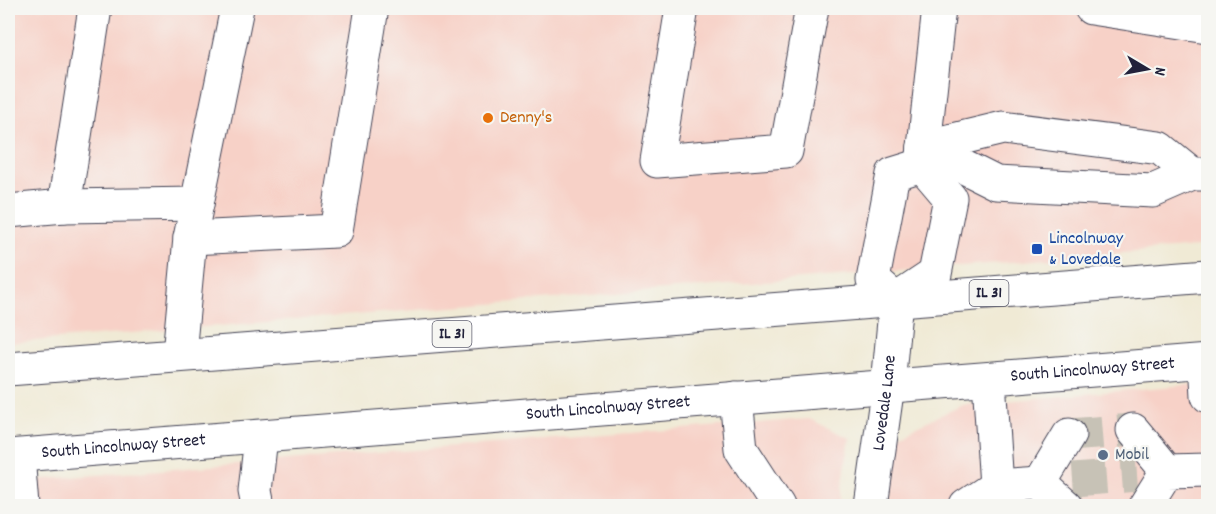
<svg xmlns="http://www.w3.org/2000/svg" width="1216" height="514" font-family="Dekko,sans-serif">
  <rect width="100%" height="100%" fill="#f6f6f2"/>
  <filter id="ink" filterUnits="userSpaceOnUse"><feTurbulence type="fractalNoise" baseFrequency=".0167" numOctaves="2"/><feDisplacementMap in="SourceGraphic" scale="12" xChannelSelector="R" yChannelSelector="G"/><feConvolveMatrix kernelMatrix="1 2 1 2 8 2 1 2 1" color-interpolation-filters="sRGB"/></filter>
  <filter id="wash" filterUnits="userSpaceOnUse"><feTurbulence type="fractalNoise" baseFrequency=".008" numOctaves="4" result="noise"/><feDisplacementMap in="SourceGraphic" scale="24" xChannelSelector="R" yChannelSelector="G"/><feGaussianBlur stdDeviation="1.35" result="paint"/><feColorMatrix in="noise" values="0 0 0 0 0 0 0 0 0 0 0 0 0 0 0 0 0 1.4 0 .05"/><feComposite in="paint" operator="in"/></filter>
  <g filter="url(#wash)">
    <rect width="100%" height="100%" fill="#f0ead5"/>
    <g fill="#f7d1c7">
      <polygon points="8,8 1208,8 1208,246 8,343"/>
      <polygon points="1208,383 1208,506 889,506 899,434 963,405"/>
      <polygon points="809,419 850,438 839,506 8,506 8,482"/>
    </g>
  </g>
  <g filter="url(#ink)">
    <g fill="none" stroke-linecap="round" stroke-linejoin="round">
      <g stroke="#c7c2b6" stroke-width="33" stroke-dasharray="33 16" stroke-linecap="butt">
        <polyline points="1069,435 1133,430"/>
        <polyline points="1073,480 1137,475"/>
      </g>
      <defs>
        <g id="minor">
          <polyline points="682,8 657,161 786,151 812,8"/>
          <polyline points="1091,8 1208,26"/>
          <polyline points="924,147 996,183 1153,191 1192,174 1208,174"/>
          <polyline points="924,147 1003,128 1160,148 1192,174"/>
          <polyline points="64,206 197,204"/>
          <polyline points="8,211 64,206 95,8"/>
          <polyline points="190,238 336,231 372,8"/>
          <polyline points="896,300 935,274 950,198 922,165 939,8"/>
          <polyline points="896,300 873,280 893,174 922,165"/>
          <polyline points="179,354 190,238 237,8"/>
          <polyline points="1206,361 1208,396"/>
          <polyline points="989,380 996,486"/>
          <polyline points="736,398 741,449 778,506"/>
          <polyline points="1133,430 1167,471"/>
          <polyline points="18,456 22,506"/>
          <polyline points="1040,483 1069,435"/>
          <polyline points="258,506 255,491 261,437"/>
          <path id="s1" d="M 871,506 L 888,385 L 896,300"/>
          <polyline points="966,506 996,486 1040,483 1066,506"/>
          <polyline points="1145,506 1167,471 1208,470"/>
        </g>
        <g id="major">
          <polyline points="8,369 1208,276"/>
          <path id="s2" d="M 8,456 L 1208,361"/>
        </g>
      </defs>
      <use href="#minor" stroke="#414052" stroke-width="35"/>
      <use href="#major" stroke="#414052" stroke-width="35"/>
      <use href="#minor" stroke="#fff" stroke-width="33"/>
      <use href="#major" stroke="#fff" stroke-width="33"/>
    </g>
  </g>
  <circle fill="#e8710a" stroke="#f6f6f2" stroke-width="2" cx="488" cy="118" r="6"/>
  <rect fill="#1a4fb4" stroke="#f6f6f2" stroke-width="2" x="1031" y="243" width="12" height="12" rx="3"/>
  <circle fill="#5c6f8a" stroke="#f6f6f2" stroke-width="2" cx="1103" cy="455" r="6"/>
  <g text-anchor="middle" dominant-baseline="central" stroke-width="4.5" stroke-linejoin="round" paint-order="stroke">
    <g fill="#f6f6f2" stroke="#626272" stroke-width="1.5">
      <rect x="969.5" y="280" width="39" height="26" rx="4.5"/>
      <rect x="432.5" y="321" width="39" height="26" rx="4.5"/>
    </g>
    <g font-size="16" font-weight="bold" fill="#22223b">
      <text x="989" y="293">IL 31</text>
      <text x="452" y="334">IL 31</text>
    </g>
    <g font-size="18" fill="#c56008" stroke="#f6f6f2" text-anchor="start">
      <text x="500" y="118">Denny's</text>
    </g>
    <g font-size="18" fill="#164399" stroke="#f6f6f2" text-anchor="start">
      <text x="1049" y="239">Lincolnway<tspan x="1049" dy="21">&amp; Lovedale</tspan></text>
    </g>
    <g font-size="18" fill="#22223b" stroke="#f6f6f2">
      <text stroke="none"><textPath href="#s2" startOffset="1088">South Lincolnway Street</textPath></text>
      <text stroke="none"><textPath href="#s1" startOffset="104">Lovedale Lane</textPath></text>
      <text stroke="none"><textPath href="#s2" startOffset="602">South Lincolnway Street</textPath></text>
      <text stroke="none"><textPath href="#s2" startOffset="116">South Lincolnway Street</textPath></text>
    </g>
    <g font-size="18" fill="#4e5e75" stroke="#f6f6f2" text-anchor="start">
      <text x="1115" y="455">Mobil</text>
    </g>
  </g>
  <rect width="1216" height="514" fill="none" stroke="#f6f6f2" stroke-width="30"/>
  <g transform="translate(1147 69) rotate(100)" stroke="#f6f6f2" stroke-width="4.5" paint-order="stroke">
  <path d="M0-4.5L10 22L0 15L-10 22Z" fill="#22223b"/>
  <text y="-9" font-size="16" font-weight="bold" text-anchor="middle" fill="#22223b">N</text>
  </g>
</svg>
